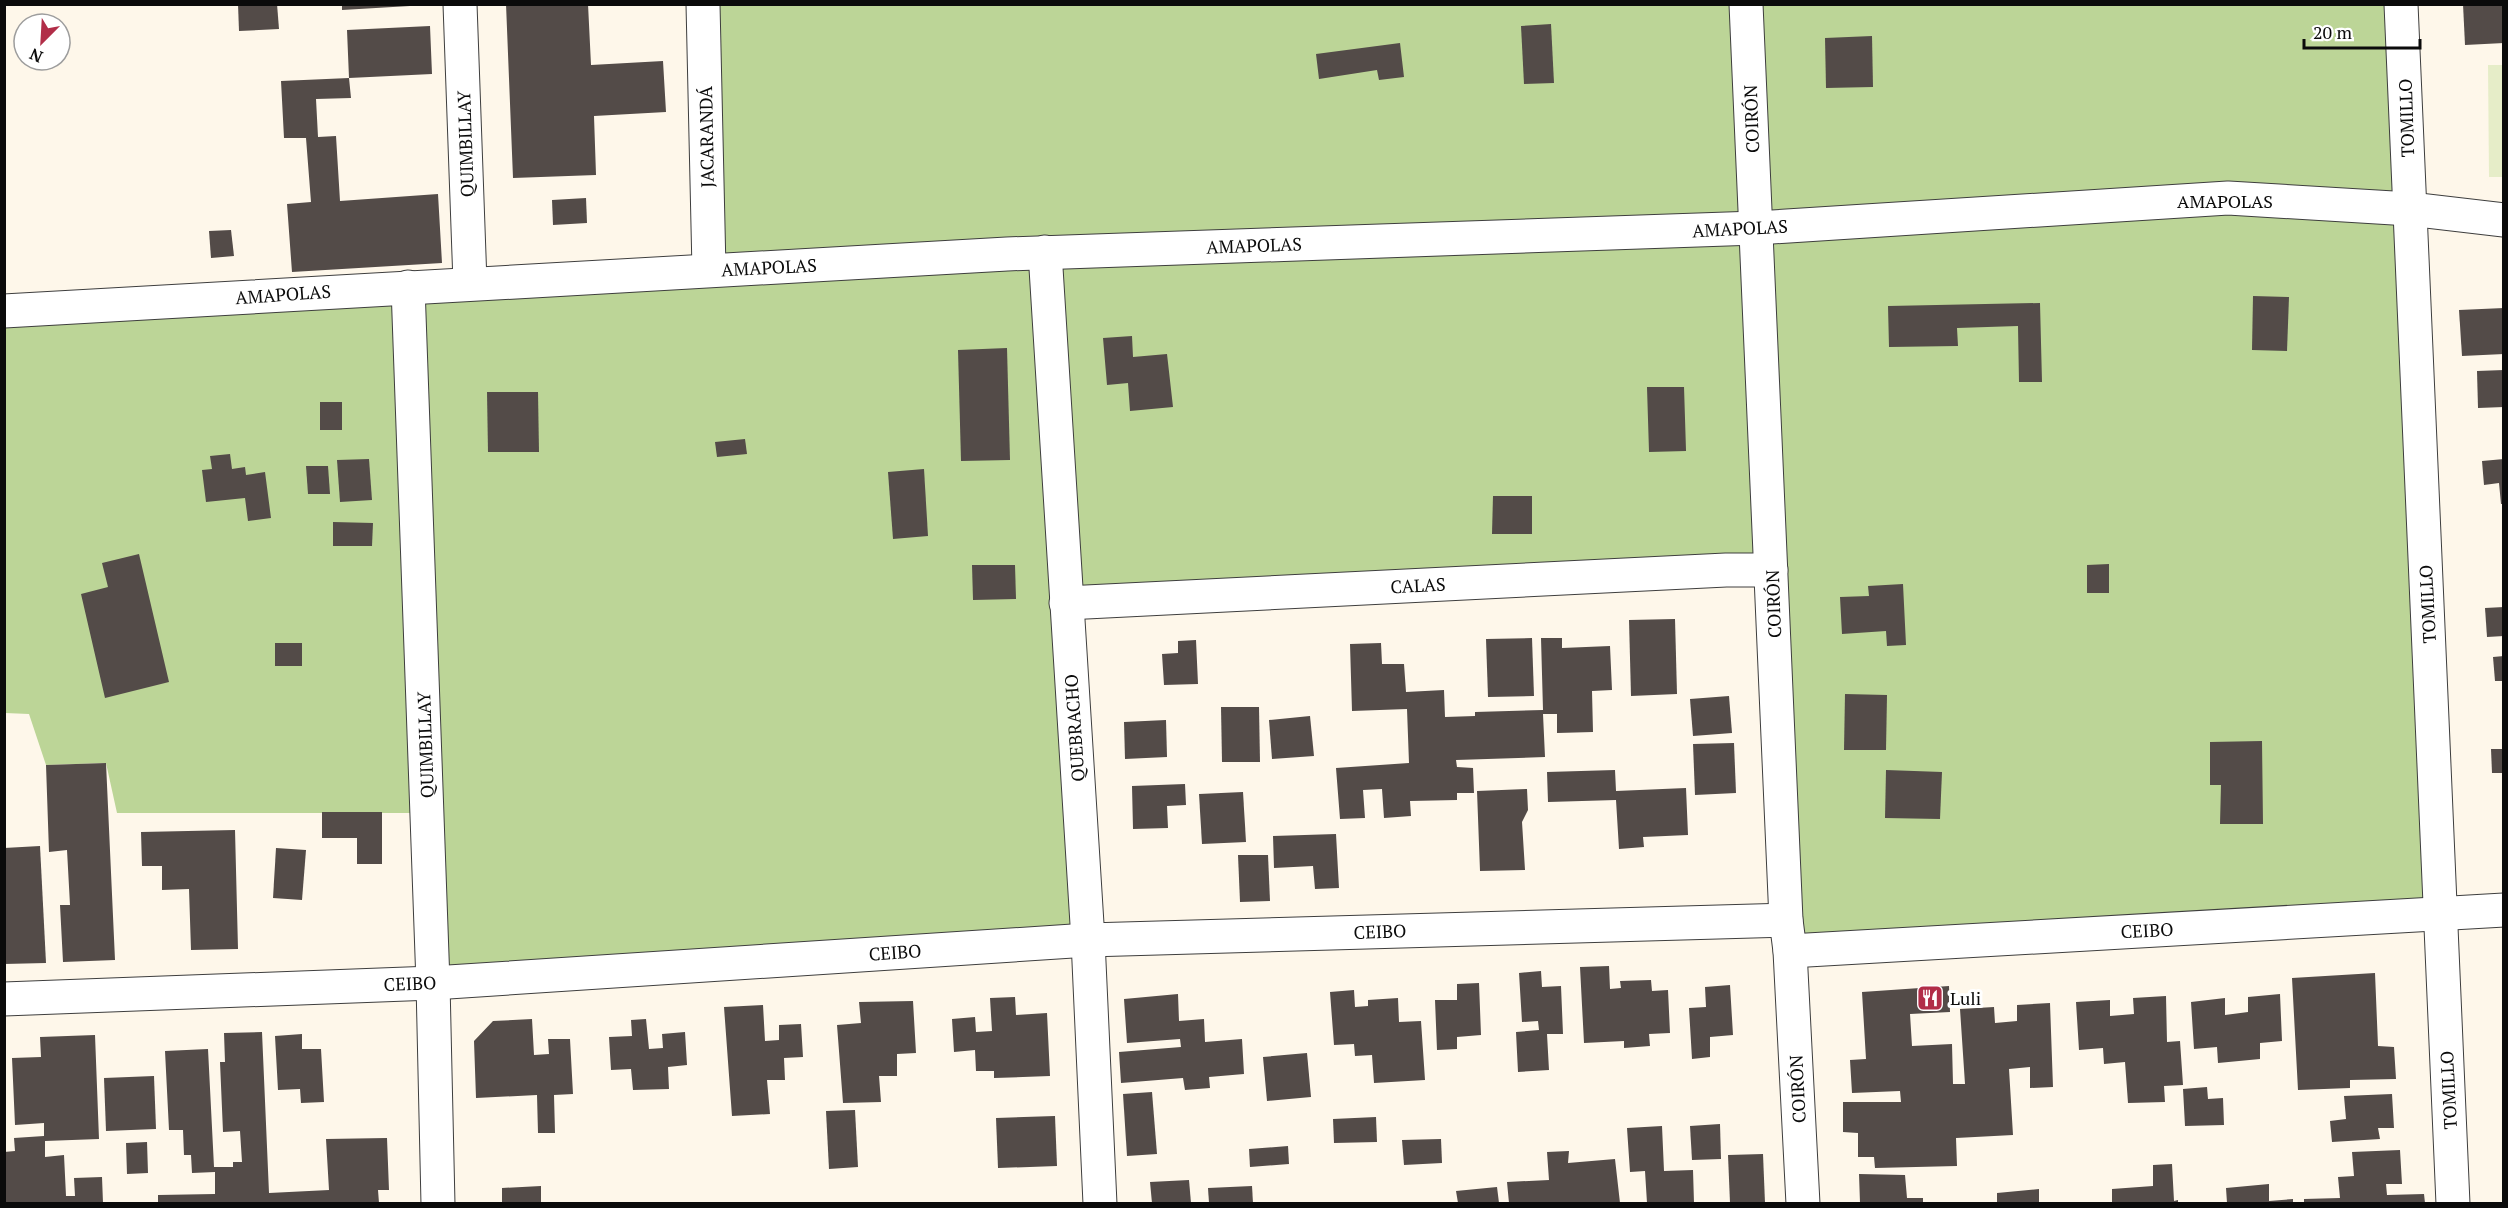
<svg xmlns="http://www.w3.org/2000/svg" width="2508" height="1208" font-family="'PT Serif',serif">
  <rect width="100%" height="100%" fill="#fef7ea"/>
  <polygon fill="#bcd597" points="703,5 2401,5 2441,914 1790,951 1771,570 1066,603 1088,940 433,983 427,813 117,813 106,763 46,765 29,714 5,713 5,311 709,270"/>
  <polygon fill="#e6edc8" points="2488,65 2503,65 2503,177 2489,177"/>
  <g fill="#534b48">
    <polygon points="238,4 277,4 279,29 239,31"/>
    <polygon points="342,4 410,4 410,6 342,10"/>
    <polygon points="506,4 588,4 591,65 663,61 666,112 594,116 596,175 513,178"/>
    <polygon points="2463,4 2504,4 2504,43 2465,45"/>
    <polygon points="1551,24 1554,83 1524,84 1521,26"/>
    <polygon points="430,26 432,74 349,78 351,98 316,99 318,137 336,136 340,201 438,194 442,263 292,272 287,204 311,202 306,138 284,138 281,81 349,78 347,30"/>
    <polygon points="1872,36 1873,87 1826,88 1825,38"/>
    <polygon points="1400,43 1404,77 1379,80 1377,70 1319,79 1316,54"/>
    <polygon points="586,198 587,223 553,225 552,200"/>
    <polygon points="231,230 234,256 211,258 209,231"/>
    <polygon points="2253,296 2289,297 2287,351 2252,350"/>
    <polygon points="2040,303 2042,382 2019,382 2018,326 1957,328 1958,346 1889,347 1888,306"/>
    <polygon points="2504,308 2504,354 2462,356 2459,310"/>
    <polygon points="1132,336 1133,357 1167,354 1173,407 1130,411 1128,383 1107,385 1103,338"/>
    <polygon points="1007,348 1010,460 961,461 958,350"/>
    <polygon points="2504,370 2504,407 2478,408 2477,371"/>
    <polygon points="1647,387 1684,387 1686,451 1649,452"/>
    <polygon points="487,392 538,392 539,452 488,452"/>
    <rect x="320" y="402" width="22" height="28"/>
    <polygon points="745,439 747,454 717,457 715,442"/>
    <polygon points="230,454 232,469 245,467 246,475 265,472 271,518 248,521 245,498 206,502 202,470 212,469 210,456"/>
    <polygon points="369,459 372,500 340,502 337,460"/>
    <polygon points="2504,459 2504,504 2501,504 2499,483 2484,485 2482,461"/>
    <polygon points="306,466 328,466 330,494 308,494"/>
    <polygon points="924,469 928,536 893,539 888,472"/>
    <polygon points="1493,496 1532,496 1532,534 1492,534"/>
    <polygon points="333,522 373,523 372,546 333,546"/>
    <polygon points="139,554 169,682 105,698 81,594 108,587 102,563"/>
    <polygon points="2109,564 2109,593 2087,593 2087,565"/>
    <polygon points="972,565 1015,565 1016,599 973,600"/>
    <polygon points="1903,584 1906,645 1887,646 1886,631 1842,634 1840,597 1869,596 1868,586"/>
    <polygon points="2504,607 2504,636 2487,637 2485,608"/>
    <polygon points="1675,619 1677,694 1631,696 1629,620"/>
    <polygon points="1532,638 1534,696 1488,697 1486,639"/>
    <polygon points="1541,638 1562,638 1562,648 1610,646 1612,690 1592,691 1593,732 1557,733 1557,714 1543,714 1545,757 1456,760 1457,767 1473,768 1474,793 1457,793 1457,800 1410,801 1411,816 1384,818 1382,789 1363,790 1365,818 1340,819 1336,768 1409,763 1407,709 1352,711 1350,644 1381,643 1382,664 1404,664 1406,692 1444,690 1445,717 1475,716 1475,712 1543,710"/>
    <polygon points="1196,640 1198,684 1164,685 1162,654 1178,653 1178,641"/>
    <rect x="275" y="643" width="27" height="23"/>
    <polygon points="2504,656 2504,681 2495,681 2493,657"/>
    <polygon points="1845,694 1887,695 1886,750 1844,750"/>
    <polygon points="1729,696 1732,733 1693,736 1690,699"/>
    <polygon points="1221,707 1259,707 1260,762 1222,762"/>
    <polygon points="1310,716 1314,756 1272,759 1269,720"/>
    <polygon points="1166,720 1167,757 1125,759 1124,722"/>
    <polygon points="2262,741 2263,824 2220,824 2221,785 2210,785 2210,742"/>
    <polygon points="1734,743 1736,793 1695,795 1693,744"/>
    <polygon points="2491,749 2504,749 2504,773 2492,773"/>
    <polygon points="106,763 115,960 63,962 60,905 70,905 67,850 49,852 46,765"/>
    <polygon points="1615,770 1616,791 1686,788 1688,835 1643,837 1644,847 1619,849 1616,800 1548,802 1547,772"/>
    <polygon points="1886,770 1942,772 1940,819 1885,818"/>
    <polygon points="1185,784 1186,805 1167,806 1168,828 1133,829 1132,786"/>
    <polygon points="1527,789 1528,810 1522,822 1525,870 1480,871 1477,791"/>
    <polygon points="1243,792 1246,842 1202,844 1199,794"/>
    <polygon points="322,812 382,812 382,864 357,864 357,838 322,838"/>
    <polygon points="235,830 238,949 191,950 189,889 162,890 162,866 142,866 141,832"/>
    <polygon points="1336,834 1339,888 1315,889 1313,866 1274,868 1273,836"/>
    <polygon points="40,846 46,963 4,964 4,848"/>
    <polygon points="276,848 306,850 302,900 273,898"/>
    <polygon points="1238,855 1268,855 1270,901 1240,902"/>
    <polygon points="1609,966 1610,989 1621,988 1620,981 1651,980 1652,991 1668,990 1670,1033 1649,1034 1650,1046 1624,1048 1624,1041 1584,1043 1580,967"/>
    <polygon points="1541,971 1542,987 1561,986 1563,1034 1547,1034 1549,1070 1518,1072 1516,1032 1539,1030 1538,1021 1522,1022 1519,973"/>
    <polygon points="2375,973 2378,1046 2394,1047 2396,1079 2350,1080 2350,1088 2298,1090 2292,978"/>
    <polygon points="1479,983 1481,1035 1457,1037 1457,1049 1437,1050 1435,1000 1457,1000 1457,984"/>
    <polygon points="1730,985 1733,1035 1710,1037 1710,1057 1692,1059 1689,1008 1706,1007 1705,987"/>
    <polygon points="1949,986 1950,1012 1910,1014 1912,1046 1952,1044 1953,1084 1965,1084 1960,1009 1994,1007 1995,1023 2017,1021 2017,1005 2050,1003 2053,1087 2030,1088 2030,1067 2009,1069 2013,1135 1956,1138 1957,1166 1875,1168 1874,1157 1858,1157 1858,1133 1843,1132 1843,1102 1901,1102 1900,1091 1852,1093 1850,1060 1866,1059 1862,992"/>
    <polygon points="1354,990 1355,1007 1368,1006 1368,1000 1398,998 1399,1022 1421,1021 1425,1080 1374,1083 1372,1055 1355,1056 1354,1044 1334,1045 1330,992"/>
    <polygon points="1178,994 1179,1021 1204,1019 1205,1042 1242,1039 1244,1074 1209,1077 1210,1088 1185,1090 1183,1078 1121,1083 1119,1052 1181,1047 1180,1039 1127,1043 1124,999"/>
    <polygon points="2280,994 2282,1041 2260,1043 2260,1059 2218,1063 2217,1047 2194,1049 2191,1002 2225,998 2225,1015 2248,1012 2248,997"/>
    <polygon points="2166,996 2167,1042 2180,1041 2183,1085 2164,1086 2165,1102 2128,1103 2125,1062 2104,1064 2103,1048 2079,1050 2076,1002 2110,1000 2110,1016 2134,1014 2133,998"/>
    <polygon points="1015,997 1016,1015 1047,1013 1050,1076 994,1078 994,1071 976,1071 975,1050 954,1052 952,1019 975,1017 976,1032 992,1031 990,998"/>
    <polygon points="913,1001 916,1053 897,1054 897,1076 879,1076 881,1102 843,1103 837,1025 861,1023 859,1002"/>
    <polygon points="763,1005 765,1041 779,1040 779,1025 801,1024 803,1057 784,1058 785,1080 767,1080 770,1114 732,1116 724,1007"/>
    <polygon points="532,1019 534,1055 549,1054 548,1039 570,1039 573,1094 554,1095 555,1133 538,1133 537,1095 476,1098 474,1041 493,1021"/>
    <polygon points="646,1019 649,1049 663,1048 662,1034 685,1032 687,1065 668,1067 669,1089 633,1090 631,1069 611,1070 609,1037 632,1036 631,1020"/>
    <polygon points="262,1032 269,1193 329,1190 326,1139 387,1138 389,1190 378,1190 379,1203 158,1203 158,1195 215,1194 215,1172 192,1173 191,1155 184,1155 183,1130 169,1130 165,1051 208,1049 214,1167 233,1167 233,1162 242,1162 240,1131 223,1132 220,1062 225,1062 224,1033"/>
    <polygon points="302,1034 302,1049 321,1049 324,1102 301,1103 300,1089 278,1090 275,1036"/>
    <polygon points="95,1035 99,1139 45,1141 45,1157 64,1155 66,1196 75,1196 74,1178 102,1177 103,1203 4,1203 4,1152 15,1151 14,1138 44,1136 44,1123 15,1125 12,1058 41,1057 40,1037"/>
    <polygon points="1307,1053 1311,1097 1267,1101 1263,1057"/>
    <polygon points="154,1076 156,1129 106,1131 104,1078"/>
    <polygon points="2207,1087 2208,1099 2223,1098 2224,1125 2185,1126 2183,1089"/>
    <polygon points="1152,1092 1157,1154 1127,1156 1123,1094"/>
    <polygon points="2392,1094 2394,1128 2378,1128 2380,1139 2332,1142 2330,1121 2346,1119 2344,1096"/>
    <polygon points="855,1110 858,1167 829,1169 826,1111"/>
    <polygon points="1055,1116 1057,1166 998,1168 996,1118"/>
    <polygon points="1376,1117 1377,1142 1334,1143 1333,1119"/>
    <polygon points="1720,1124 1721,1159 1692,1160 1690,1126"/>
    <polygon points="1662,1126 1664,1171 1693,1170 1694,1203 1647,1203 1645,1171 1630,1172 1627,1128"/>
    <polygon points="1441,1139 1442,1163 1404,1165 1402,1140"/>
    <polygon points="147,1142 148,1173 127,1174 126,1143"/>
    <polygon points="1288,1146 1289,1164 1250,1167 1249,1149"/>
    <polygon points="2400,1150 2402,1184 2386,1184 2387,1195 2424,1194 2425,1203 2304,1203 2304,1199 2340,1198 2338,1177 2354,1176 2352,1152"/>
    <polygon points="1569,1151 1568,1163 1615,1159 1620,1203 1509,1203 1507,1182 1549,1180 1547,1152"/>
    <polygon points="1763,1154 1765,1203 1730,1203 1728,1155"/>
    <polygon points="2172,1164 2174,1201 2178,1200 2178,1203 2112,1203 2112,1189 2153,1186 2153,1165"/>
    <polygon points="1859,1174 1905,1175 1907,1198 1923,1198 1923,1203 1860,1203"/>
    <polygon points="1189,1180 1191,1203 1152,1203 1150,1182"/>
    <polygon points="2269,1184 2269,1201 2293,1199 2293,1203 2227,1203 2226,1188"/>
    <polygon points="541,1186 541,1203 502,1203 502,1188"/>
    <polygon points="1252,1186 1253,1203 1209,1203 1208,1188"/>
    <polygon points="1497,1187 1499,1203 1458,1203 1456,1191"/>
    <polygon points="2039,1189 2039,1203 1997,1203 1997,1193"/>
  </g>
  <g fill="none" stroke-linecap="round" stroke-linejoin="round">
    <defs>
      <g id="minor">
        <polyline points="460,4 470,283"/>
        <polyline points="703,4 709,270"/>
        <polyline points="1746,4 1786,920 1790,951 1803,1204"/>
        <polyline points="2401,4 2453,1204"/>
        <polyline points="1045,252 1088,940 1100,1204"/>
        <polyline points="408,287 433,983 438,1204"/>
        <polyline points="4,311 1007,254 1756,228 2228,198 2410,209 2504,220"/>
        <polyline points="1066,603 1726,570 1771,570"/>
        <polyline points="1790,951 2504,910"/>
        <polyline points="4,999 433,983 1088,940 1786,920"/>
      </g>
    </defs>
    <use href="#minor" stroke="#3e3e3e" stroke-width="35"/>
    <use href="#minor" stroke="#fff" stroke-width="33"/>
  </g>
  <defs>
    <symbol id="restaurant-square" viewBox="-11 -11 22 22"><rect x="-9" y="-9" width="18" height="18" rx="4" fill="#b12d48" stroke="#fff"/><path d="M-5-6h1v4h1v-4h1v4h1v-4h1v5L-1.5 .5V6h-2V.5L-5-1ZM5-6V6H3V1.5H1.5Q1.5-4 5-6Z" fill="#fff"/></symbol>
  </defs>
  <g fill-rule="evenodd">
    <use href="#restaurant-square" x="1915" y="983" width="30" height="30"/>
  </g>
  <g text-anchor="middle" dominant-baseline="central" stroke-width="6" stroke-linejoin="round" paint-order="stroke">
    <g font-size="18" fill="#0b0b0b" stroke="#fff">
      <text transform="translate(2406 118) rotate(-92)">TOMILLO</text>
      <text transform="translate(1751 119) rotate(-92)">COIRÓN</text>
      <text transform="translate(706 137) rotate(-91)">JACARANDÁ</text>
      <text transform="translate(465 144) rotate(-92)">QUIMBILLAY</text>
      <text x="2225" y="201">AMAPOLAS</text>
      <text transform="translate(1740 228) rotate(-3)">AMAPOLAS</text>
      <text transform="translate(1254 245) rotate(-2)">AMAPOLAS</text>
      <text transform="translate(769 267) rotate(-3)">AMAPOLAS</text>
      <text transform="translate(283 294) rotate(-4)">AMAPOLAS</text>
      <text transform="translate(1418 585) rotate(-3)">CALAS</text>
      <text transform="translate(1773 604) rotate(-92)">COIRÓN</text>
      <text transform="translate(2427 604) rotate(-93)">TOMILLO</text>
      <text transform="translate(1074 728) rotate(-94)">QUEBRACHO</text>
      <text transform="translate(425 745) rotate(-92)">QUIMBILLAY</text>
      <text transform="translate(2147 930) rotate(-3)">CEIBO</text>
      <text transform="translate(1380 931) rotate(-2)">CEIBO</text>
      <text transform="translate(895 952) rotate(-4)">CEIBO</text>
      <text transform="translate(410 983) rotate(-2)">CEIBO</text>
      <text transform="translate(1797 1089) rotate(-93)">COIRÓN</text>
      <text transform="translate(2448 1090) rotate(-93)">TOMILLO</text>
    </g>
    <g font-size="18" fill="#0b0b0b" stroke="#fff" text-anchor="start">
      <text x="1950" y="998">Luli</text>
    </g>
  </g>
  <rect width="2508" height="1208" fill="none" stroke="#0b0b0b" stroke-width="12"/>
  <g transform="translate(42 42) rotate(204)"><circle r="28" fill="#ffffff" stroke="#9d9d9d" stroke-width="1.5"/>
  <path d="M0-4.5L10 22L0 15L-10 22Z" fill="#b12d48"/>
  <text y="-9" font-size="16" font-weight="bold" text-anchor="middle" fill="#0b0b0b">N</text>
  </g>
  <path d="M2304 39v9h116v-9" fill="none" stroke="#0b0b0b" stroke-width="3"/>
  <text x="2313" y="39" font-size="18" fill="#0b0b0b" stroke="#ffffff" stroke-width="4.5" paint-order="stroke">20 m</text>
</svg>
